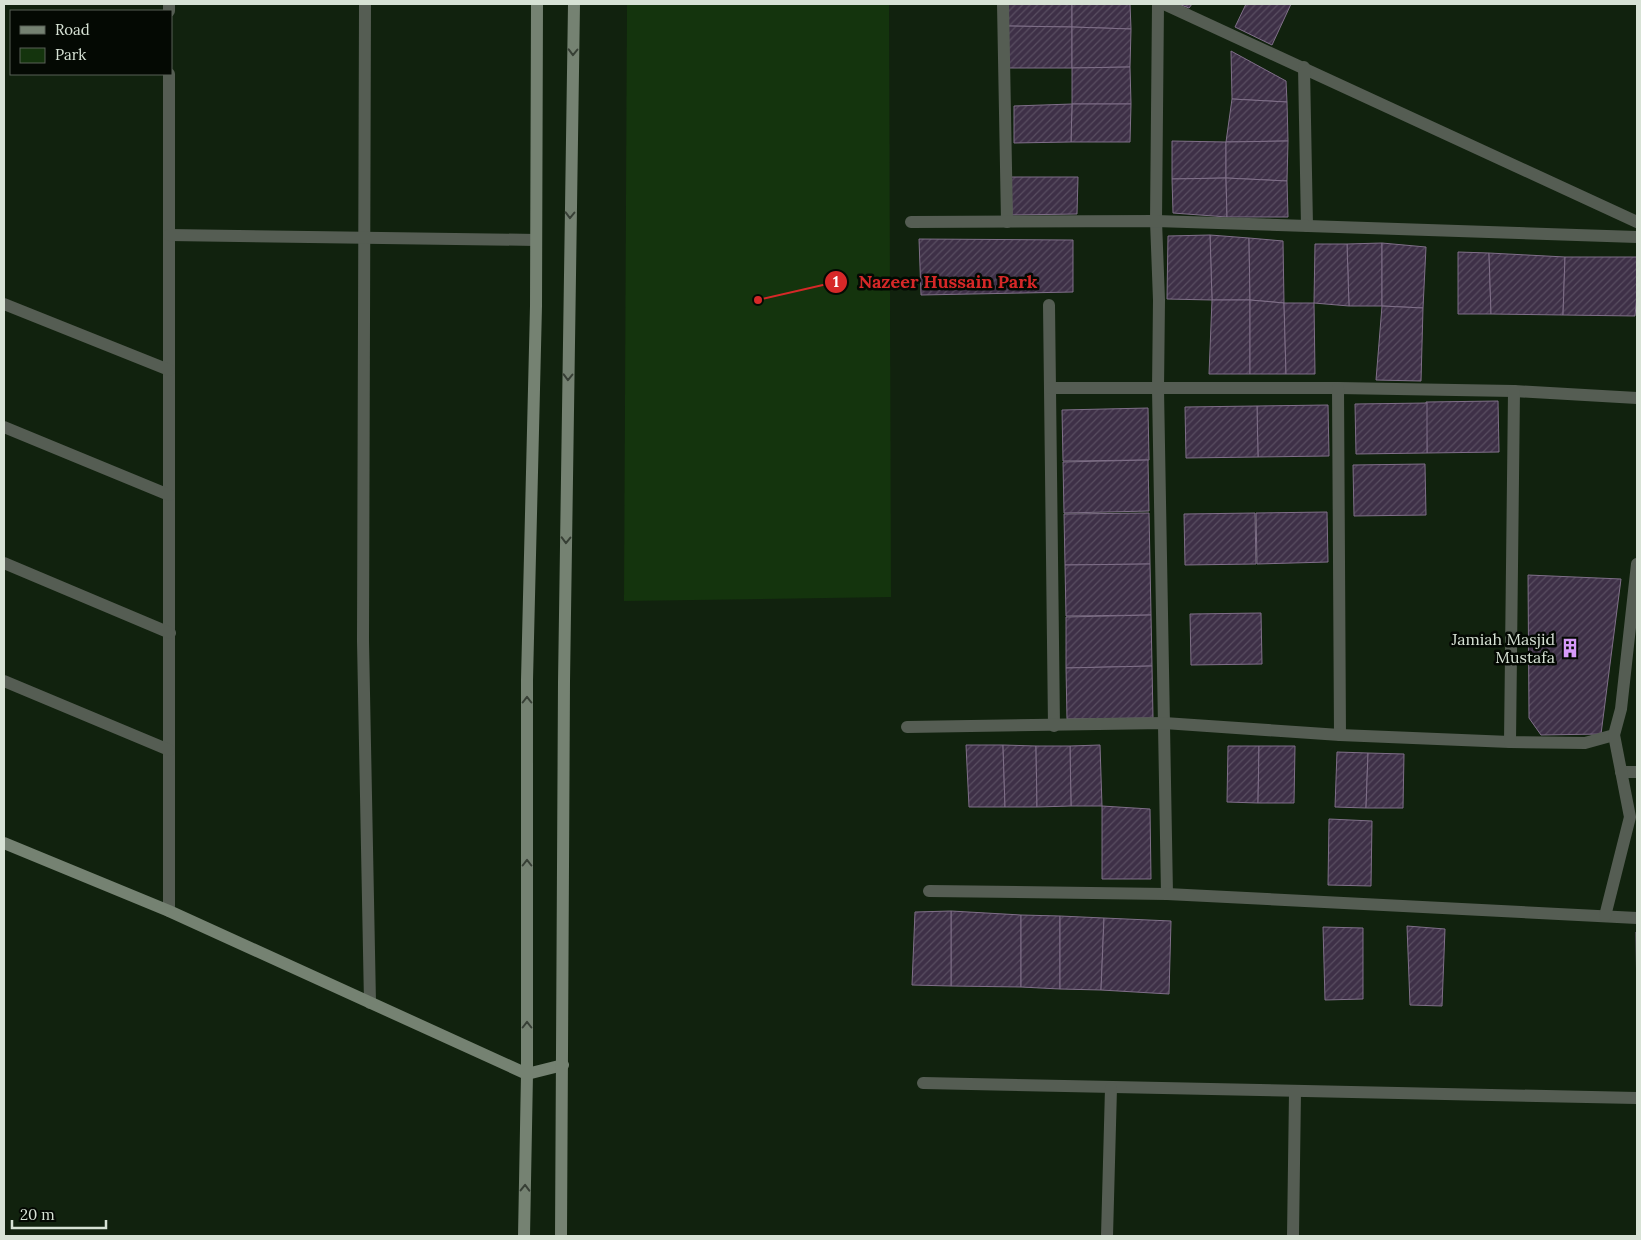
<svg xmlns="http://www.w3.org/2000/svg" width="1641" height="1240" font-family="Lora,serif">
  <defs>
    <pattern id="building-hatch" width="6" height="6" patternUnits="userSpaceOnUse" patternTransform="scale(1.25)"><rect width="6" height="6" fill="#3e3047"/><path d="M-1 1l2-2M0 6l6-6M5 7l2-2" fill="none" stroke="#594e61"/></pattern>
  </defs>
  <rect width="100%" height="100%" fill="#11220e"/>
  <polygon fill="#14340d" points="627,4 889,4 891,597 624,601"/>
  <g fill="url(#building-hatch)" stroke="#7f6f88">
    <polygon points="1007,4 1072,4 1072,27 1008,26"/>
    <polygon points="1072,4 1130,4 1131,29 1072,27"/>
    <polygon points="1178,4 1192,4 1189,8"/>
    <polygon points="1246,4 1291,4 1272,45 1235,27"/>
    <polygon points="1008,26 1072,27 1072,68 1009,68"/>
    <polygon points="1072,27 1131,29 1130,67 1072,68"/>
    <polygon points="1231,51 1286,81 1287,102 1232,99"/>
    <polygon points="1130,67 1131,104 1072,104 1072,68"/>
    <polygon points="1232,99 1287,102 1288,141 1226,142"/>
    <polygon points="1072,104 1131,104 1130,142 1071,142"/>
    <polygon points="1072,104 1071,142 1014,143 1014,106"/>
    <polygon points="1172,141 1226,142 1226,178 1172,179"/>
    <polygon points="1288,141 1287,181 1226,178 1226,142"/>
    <polygon points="1011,177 1078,177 1077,214 1012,215"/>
    <polygon points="1226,178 1227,217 1173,213 1172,179"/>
    <polygon points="1226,178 1287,181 1288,217 1227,217"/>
    <polygon points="1210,235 1249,238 1250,300 1212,300"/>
    <polygon points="1210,235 1212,300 1167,299 1168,236"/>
    <polygon points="1249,238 1283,241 1284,303 1250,300"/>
    <polygon points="919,239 1073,240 1073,292 921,295"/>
    <polygon points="1382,243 1382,306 1349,306 1347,244"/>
    <polygon points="1382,243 1426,247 1423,308 1382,306"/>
    <polygon points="1315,244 1347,244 1349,306 1314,303"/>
    <polygon points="1458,252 1489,253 1491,314 1458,314"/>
    <polygon points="1489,253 1565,257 1563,315 1491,314"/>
    <polygon points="1565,257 1637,257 1637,295 1635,316 1563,315"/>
    <polygon points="1212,300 1250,300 1250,374 1209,374"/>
    <polygon points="1250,300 1284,303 1286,374 1250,374"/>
    <polygon points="1284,303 1314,303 1315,374 1286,374"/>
    <polygon points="1382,306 1423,308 1421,381 1376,380"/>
    <polygon points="1498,401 1499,452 1427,453 1426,402"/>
    <polygon points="1427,403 1427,453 1356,454 1355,404"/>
    <polygon points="1328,405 1329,456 1258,457 1257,406"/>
    <polygon points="1257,406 1258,457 1186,458 1185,407"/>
    <polygon points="1148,408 1149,460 1063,461 1062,410"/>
    <polygon points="1148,460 1149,511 1064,513 1063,462"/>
    <polygon points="1425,464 1426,515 1354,516 1353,465"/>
    <polygon points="1327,512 1328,562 1257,564 1256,513"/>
    <polygon points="1149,513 1150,564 1065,565 1064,514"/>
    <polygon points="1255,513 1256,564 1185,565 1184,514"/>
    <polygon points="1150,564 1151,615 1066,616 1065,565"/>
    <polygon points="1528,575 1621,579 1601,734 1541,735 1529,718"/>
    <polygon points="1261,613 1262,664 1191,665 1190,614"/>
    <polygon points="1151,615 1152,666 1066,668 1066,617"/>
    <polygon points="1152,666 1153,718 1067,719 1066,668"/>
    <polygon points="966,745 1003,745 1005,807 969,807"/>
    <polygon points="1003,745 1036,746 1037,807 1005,807"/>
    <polygon points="1100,745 1102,806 1071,806 1070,746"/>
    <polygon points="1036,746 1070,746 1071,806 1037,807"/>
    <polygon points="1228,746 1259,746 1258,803 1227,802"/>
    <polygon points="1259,746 1295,746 1294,803 1258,803"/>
    <polygon points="1337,752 1368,753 1366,808 1335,807"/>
    <polygon points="1368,753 1404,754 1403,808 1366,808"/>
    <polygon points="1102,806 1150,809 1151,879 1102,879"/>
    <polygon points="1329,819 1372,821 1371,886 1328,885"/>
    <polygon points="951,911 1021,915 1021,987 951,986"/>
    <polygon points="951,911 951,986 912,985 915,912"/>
    <polygon points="1021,915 1060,916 1060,989 1021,987"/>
    <polygon points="1060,916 1104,918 1101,990 1060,989"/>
    <polygon points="1104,918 1171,921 1169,994 1101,990"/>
    <polygon points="1407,926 1445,929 1442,1006 1410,1005"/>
    <polygon points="1323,927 1363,928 1363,999 1325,1000"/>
    <polygon points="1636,932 1637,932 1637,1007"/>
  </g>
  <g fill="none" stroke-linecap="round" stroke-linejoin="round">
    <g stroke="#555d53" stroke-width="12">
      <polyline points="169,4 169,11"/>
      <polyline points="365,4 363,641 370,1003"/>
      <polyline points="1003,4 1007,222"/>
      <polyline points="1158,4 1156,221 1159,300 1158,389 1167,894"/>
      <polyline points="1164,4 1637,222"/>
      <polyline points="1304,67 1307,226"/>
      <polyline points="169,74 169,911"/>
      <polyline points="911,222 1156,221 1637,237"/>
      <polyline points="169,235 536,240"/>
      <polyline points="4,304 169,370"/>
      <polyline points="1049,305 1054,726"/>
      <polyline points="1050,388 1338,388 1514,391 1637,398"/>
      <polyline points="1338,388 1340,735"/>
      <polyline points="4,427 169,495"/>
      <polyline points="4,563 170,633"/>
      <polyline points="4,681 169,750"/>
      <polyline points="907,727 1164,723 1340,735 1510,742 1585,743 1614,735"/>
      <polyline points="1510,742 1514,391"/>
      <polyline points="1621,772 1637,772"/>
      <polyline points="929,891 1167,894 1637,918"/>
      <polyline points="1605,916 1630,817 1614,735 1621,709 1637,564"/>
      <polyline points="923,1083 1637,1098"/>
      <polyline points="1107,1236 1111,1088"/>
      <polyline points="1293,1236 1295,1092"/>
    </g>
    <g stroke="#758272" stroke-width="12">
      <polyline points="4,843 169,911 527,1074 563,1065"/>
      <polyline points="524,1236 527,1074 527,680 536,306 537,4"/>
      <polyline points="561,1236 564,682 574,4"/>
    </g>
  </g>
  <defs><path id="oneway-chevron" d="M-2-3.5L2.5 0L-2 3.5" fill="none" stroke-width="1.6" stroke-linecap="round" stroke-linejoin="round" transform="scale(1.25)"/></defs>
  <g stroke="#373f35">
    <use href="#oneway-chevron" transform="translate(573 52) rotate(91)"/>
    <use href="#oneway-chevron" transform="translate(570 215) rotate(91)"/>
    <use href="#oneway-chevron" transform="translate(568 377) rotate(91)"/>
    <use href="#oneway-chevron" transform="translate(566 540) rotate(91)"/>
    <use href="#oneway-chevron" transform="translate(527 700) rotate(-90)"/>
    <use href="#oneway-chevron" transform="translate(527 863) rotate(-90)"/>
    <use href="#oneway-chevron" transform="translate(527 1025) rotate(-90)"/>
    <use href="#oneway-chevron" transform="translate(525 1188) rotate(-89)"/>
  </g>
  <defs>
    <symbol id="building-bare" viewBox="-9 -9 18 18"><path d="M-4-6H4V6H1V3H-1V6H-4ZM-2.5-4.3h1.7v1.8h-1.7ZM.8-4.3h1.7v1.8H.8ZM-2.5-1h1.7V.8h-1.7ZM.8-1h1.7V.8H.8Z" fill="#d79bf9" stroke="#040903" stroke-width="2.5" paint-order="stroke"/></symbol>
  </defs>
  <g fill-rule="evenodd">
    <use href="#building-bare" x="1556" y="634" width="28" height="28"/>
  </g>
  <g text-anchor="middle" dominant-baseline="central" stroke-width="5" stroke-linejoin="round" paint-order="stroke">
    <g font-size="16" fill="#d7e2d5" stroke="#040903" text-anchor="end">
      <text x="1555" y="639">Jamiah Masjid<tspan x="1555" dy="18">Mustafa</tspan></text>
    </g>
  </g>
  <path fill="none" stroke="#d62828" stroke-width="2" d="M758 300L836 282"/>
  <g fill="#d62828" stroke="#040903" stroke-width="2">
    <circle cx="758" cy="300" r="5"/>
    <circle cx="836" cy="282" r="12"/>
  </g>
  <g font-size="15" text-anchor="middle" font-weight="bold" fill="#fff">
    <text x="836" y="287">1</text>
  </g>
  <g font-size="18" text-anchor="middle" font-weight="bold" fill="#d62828" stroke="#040903" stroke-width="5" stroke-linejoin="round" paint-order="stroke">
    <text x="948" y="288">Nazeer Hussain Park</text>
  </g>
  <rect width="1641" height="1240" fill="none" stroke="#d7e2d5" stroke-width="10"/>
  <rect x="10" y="10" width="162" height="65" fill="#040903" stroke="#586057"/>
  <rect x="20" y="26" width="25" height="8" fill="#758272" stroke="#586057"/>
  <text x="55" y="35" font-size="15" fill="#d7e2d5">Road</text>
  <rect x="20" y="48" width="25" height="15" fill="#14340d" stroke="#586057"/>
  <text x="55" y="60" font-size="15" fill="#d7e2d5">Park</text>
  <path d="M12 1220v8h94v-8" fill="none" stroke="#d7e2d5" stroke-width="2.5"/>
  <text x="20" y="1220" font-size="15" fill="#d7e2d5" stroke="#040903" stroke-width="4" paint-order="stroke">20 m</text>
</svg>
